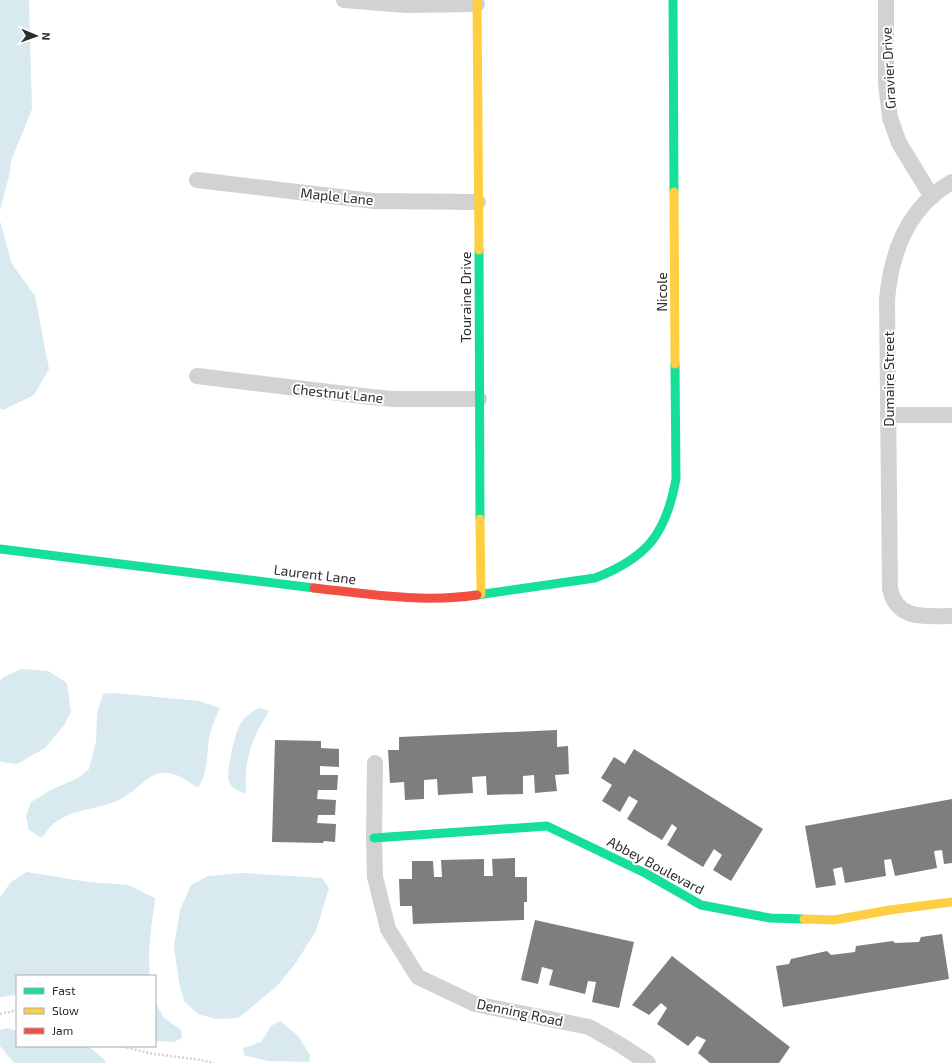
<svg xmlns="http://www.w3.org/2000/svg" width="952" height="1063" font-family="'Exo 2',sans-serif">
  <rect width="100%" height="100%" fill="#fff"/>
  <g fill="#d8e9f0">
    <polygon points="0,0 29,0 32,109 11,161 9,176 0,210"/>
    <polygon points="0,221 12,264 35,296 49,369 34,395 3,410 0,408"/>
    <polygon points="21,669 48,671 67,683 71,712 64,725 45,748 17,764 1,762 0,761 0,682 2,678"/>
    <path d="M 115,693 L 199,701 L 220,708 C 216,717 211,728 209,738 C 207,754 208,774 198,788 C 186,780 177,772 162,773 C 150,773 135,791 124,797 C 104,810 76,807 56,822 C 50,825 46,833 42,838 L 29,830 L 26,816 L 31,802 L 51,790 L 78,778 L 89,769 L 96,742 L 97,713 L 103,694 Z"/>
    <path d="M 259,708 L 269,711 C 251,741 244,758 246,794 C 240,791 231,789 229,781 C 226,773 234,738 238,729 C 242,719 250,712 259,708 Z"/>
    <path d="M 27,872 L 88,882 L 128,885 L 155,898 C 152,924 147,950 150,976 L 17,976 L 17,995 L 0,997 L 0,897 L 11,882 Z"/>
    <polygon points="243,873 322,878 329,888 316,931 295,964 278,985 258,1002 238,1018 216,1019 198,1014 184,1001 179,982 174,946 180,910 191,885 208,876"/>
    <polygon points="155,1002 164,1018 181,1030 182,1038 174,1042 155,1041"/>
    <polygon points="280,1021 298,1036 310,1055 309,1062 268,1061 244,1055 243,1048 261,1042 271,1026"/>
    <polygon points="8,1028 17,1031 17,1046 88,1046 104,1059 106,1063 14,1063 0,1046 0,1030"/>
  </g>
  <g fill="#7e7e7e">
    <polygon points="557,730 557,747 568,746 569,774 555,775 557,791 535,793 534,775 523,776 523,794 487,795 486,776 472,777 473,793 438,795 437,779 424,780 424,799 405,800 404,782 390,783 388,750 399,750 399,737"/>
    <polygon points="275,740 321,741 321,748 339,749 339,767 320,766 320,775 338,775 337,790 318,790 317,799 336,800 335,815 318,815 317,823 336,824 335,842 324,841 323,843 272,842"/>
    <polygon points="634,749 763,829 731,881 713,870 722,855 714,849 703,867 667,845 677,828 672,824 662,840 627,819 638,801 629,796 620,812 602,801 612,785 601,778 614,757 625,764"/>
    <polygon points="952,799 952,863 944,864 942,850 934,851 937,868 895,876 891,859 884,860 886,876 845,883 842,867 833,869 836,885 816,888 805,826"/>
    <polygon points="515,858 515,877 527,877 527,902 524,902 524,920 413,924 412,906 400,906 399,879 412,879 412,861 433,861 434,877 442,877 441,860 484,859 484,876 493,876 492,859"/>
    <polygon points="535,920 634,942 619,1008 592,1002 596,982 588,981 585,994 549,985 553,970 542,967 538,984 521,980"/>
    <polygon points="942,934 949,979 783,1007 776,966 789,964 791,959 827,951 831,955 855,952 856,946 893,941 895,943 919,942 921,937"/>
    <polygon points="672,956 790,1047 779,1063 710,1063 698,1053 706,1040 697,1036 688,1046 657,1024 667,1008 661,1003 649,1015 632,1005"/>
  </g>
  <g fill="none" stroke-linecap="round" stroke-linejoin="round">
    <g stroke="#d2d2d2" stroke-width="2.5" stroke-dasharray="2 2" stroke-linecap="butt">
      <polyline points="0,1014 17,1010"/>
      <polyline points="119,1046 154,1054 201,1060 214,1063"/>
    </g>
    <g stroke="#d2d2d2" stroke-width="16">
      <polyline points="344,0 406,5 477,4"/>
      <polyline points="886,0 886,83 890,118 899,143 932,197"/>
      <polyline points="197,180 374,201 478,202"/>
      <path d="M 952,182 C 908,207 891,253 887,300 L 890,589 C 897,621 926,616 952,616"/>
      <polyline points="197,376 371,397 393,399 479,399"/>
      <polyline points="888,415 952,415"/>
      <polyline points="375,763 374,838 375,877 388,929 418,977 475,1004 589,1027 619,1044 648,1063"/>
    </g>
    <g stroke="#16e098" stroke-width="9">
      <polyline points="673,0 674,192"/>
      <polyline points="479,250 480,519"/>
      <polyline points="0,549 314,588"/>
      <path d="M 477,595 L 595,578 C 647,558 666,534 676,479 L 675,364"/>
      <polyline points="374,838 547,826 645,873 701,905 770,918 804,919"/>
    </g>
    <g stroke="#ffcf43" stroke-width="9">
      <polyline points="477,0 479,250"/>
      <polyline points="674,192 675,364"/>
      <polyline points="480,519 481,594"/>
      <polyline points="804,919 834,920 890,910 952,902"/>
    </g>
    <path stroke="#f24e42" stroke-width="9" d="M 314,588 C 368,594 422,603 477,595"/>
  </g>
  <g text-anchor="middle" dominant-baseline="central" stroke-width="4" stroke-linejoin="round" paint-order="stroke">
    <g font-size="14" fill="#2d2d2d" stroke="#fff">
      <text transform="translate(888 68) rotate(-93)">Gravier Drive</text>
      <text transform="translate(337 196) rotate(6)">Maple Lane</text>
      <text transform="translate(661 292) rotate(-90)">Nicole</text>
      <text transform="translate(465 297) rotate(-90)">Touraine Drive</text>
      <text transform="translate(888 379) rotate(-90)">Dumaire Street</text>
      <text transform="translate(338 393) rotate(6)">Chestnut Lane</text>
      <text transform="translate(315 574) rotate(7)">Laurent Lane</text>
      <text transform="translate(656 865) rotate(28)">Abbey Boulevard</text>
      <text transform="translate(520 1012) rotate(12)">Denning Road</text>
    </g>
  </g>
  <rect x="16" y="975" width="140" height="72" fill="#ffffff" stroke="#ababab"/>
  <rect x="24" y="988" width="20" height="6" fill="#16e098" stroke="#ababab"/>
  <text x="52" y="995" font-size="12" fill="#2d2d2d">Fast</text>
  <rect x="24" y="1008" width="20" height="6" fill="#ffcf43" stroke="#ababab"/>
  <text x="52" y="1015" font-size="12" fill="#2d2d2d">Slow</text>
  <rect x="24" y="1028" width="20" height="6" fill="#f24e42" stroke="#ababab"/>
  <text x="52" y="1035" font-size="12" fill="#2d2d2d">Jam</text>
  <g transform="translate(36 36) rotate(92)" stroke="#ffffff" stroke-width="3" paint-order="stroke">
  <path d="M0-3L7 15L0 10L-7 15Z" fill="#2d2d2d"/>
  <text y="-6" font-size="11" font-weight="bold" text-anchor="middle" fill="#2d2d2d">N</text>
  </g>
</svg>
